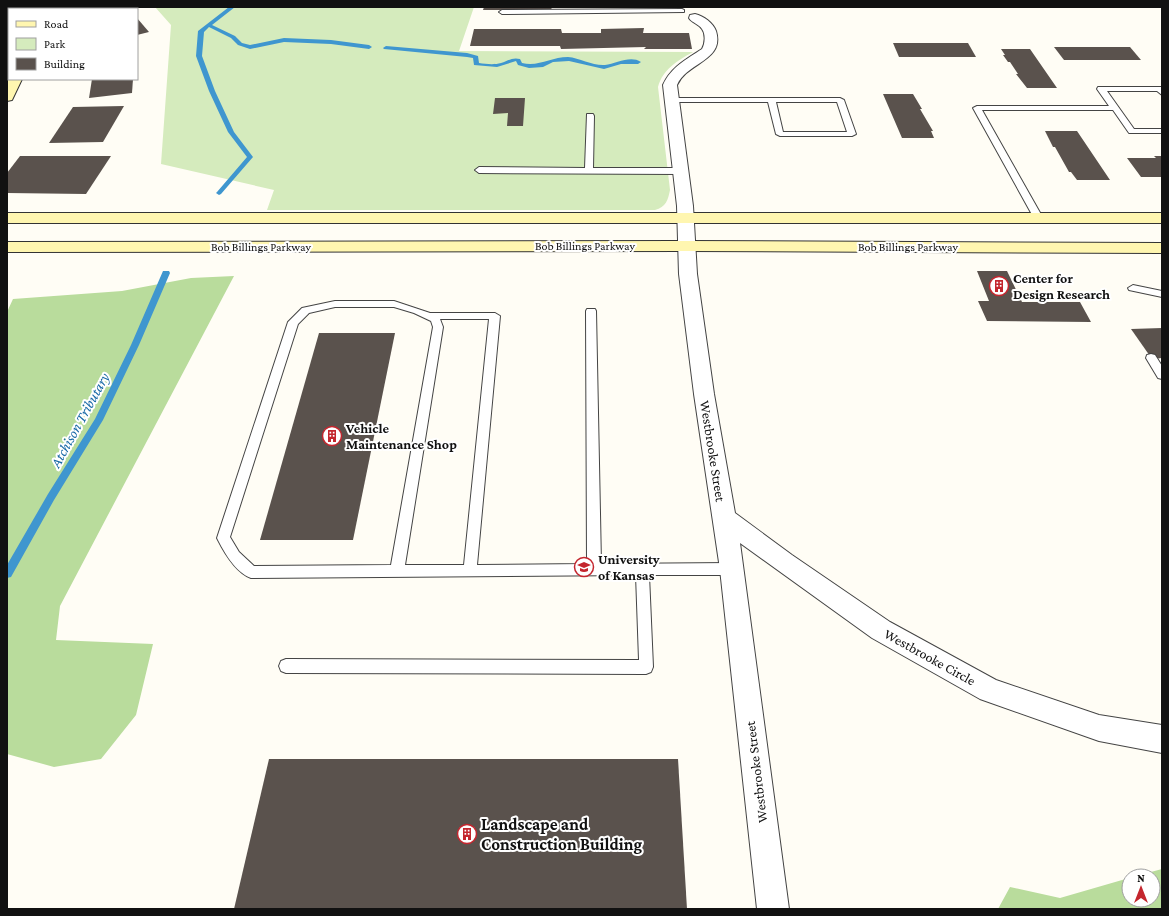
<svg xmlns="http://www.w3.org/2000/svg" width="1169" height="916" font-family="'Crimson Pro',serif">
  <rect width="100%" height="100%" fill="#fffdf5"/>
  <path fill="#d5ebbd" d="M 155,7 L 474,7 L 459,51 L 693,52 C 677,61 663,69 658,87 L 670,190 C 668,200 666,207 655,210 L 267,210 L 274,190 L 161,164 L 171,25 Z"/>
  <g fill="#b9dc9c">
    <polygon points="234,276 60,606 56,640 153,644 136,715 101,759 54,767 7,754 7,312 13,299 122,291 191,278"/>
    <polygon points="1162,869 1162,909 998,909 1010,887 1060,898 1129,878 1129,900 1153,900 1153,876 1136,876"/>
  </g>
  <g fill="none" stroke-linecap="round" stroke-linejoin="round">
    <g fill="#3f96cf" fill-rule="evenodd">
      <polygon points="229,7 235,7 212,25 235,36 242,43 250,45 284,38 331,40 369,45 372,47 369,49 331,44 284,42 250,49 238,45 231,38 209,27 204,32 202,56 215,91 234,132 253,157 221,194 219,195 216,193 217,192 247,157 228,132 209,91 196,56 198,31"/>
      <path d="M 386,46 L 467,53 L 478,56 L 479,63 C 486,64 494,65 501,63 C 508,61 512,57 520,59 L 522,63 C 539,67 551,57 568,57 C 580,58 593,66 605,65 C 616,64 630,55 641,62 L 638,64 L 621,64 L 604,69 L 569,61 L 553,62 L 543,67 L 529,68 L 518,65 L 516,61 L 497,67 L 474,65 L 473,58 L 467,57 L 384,49 L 383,48 Z"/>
      <polygon points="163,271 169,271 170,273 139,345 103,420 54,500 11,577 7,578 7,565 48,494 95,419 131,345"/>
    </g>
  </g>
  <g fill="#5a524d">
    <polygon points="93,7 126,7 126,8 121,9 95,9"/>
    <polygon points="484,7 552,7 551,10 483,10"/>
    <polygon points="137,18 149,32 137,35"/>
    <polygon points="644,28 643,33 689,33 692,49 644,49 646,47 561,49 560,46 470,46 474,29 561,29 562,33 601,33 601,29"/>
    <polygon points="893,43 968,43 976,57 899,57"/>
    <polygon points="1054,47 1130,47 1141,60 1064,60"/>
    <polygon points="1001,49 1030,49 1057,88 1027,88 1016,74 1018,74 1010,62 1008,62 1003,55 1005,55"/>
    <polygon points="92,79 133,79 132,93 89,98"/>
    <polygon points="883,94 913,94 922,109 920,109 933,131 931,131 934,138 902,138"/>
    <polygon points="495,98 525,98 523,126 507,126 508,113 493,114"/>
    <polygon points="124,106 103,142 49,143 73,107"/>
    <polygon points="1045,131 1077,131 1110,180 1077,180 1071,172 1069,172 1055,147 1053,147"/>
    <polygon points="20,156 111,156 86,194 7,193 7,173"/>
    <polygon points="1154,156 1162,156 1162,177 1141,177 1127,158 1156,158"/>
    <polygon points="977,271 1007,271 1022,302 1080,302 1091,322 987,321 978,301 989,301"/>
    <polygon points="1162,328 1162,358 1152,359 1131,329"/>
    <polygon points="319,333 395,333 353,540 260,540"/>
    <polygon points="269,759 678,759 687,909 234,909"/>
  </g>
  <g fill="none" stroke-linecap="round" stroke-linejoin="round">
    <defs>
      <g id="lane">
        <polygon points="682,9 684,10 684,12 502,14 499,12 502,10"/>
        <polygon points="1098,87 1162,87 1162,95 1157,91 1107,91 1134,129 1162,129 1162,133 1129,133 1113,110 982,110 1043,218 1041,220 1035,220 973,108 977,106 1109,106 1097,89"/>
        <path d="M 669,98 L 840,98 L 844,100 L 856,134 L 852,136 L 780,136 L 776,134 L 768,102 L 669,102 ZM 776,102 L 837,102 L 847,132 L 783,132 Z"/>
        <polygon points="587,114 593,114 594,116 593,168 681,168 685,171 681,174 479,173 475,170 479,167 585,168"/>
        <polygon points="1133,285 1162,291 1162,297 1129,290 1128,288"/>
        <path d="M 335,301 L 394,301 L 430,313 L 495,313 L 500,316 L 477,565 L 587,564 L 586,311 L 587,309 L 595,309 L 596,311 L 601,564 L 732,563 L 737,565 L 739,569 L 737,573 L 732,575 L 649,575 L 653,667 L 651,672 L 646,674 L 286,673 L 281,671 L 279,666 L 281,661 L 286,659 L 639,660 L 636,575 L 251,578 C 235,572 224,552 217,538 L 288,322 L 302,308 ZM 335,307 L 394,307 L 414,313 L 431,321 L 433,327 L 391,565 L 254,566 L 239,552 L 230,537 L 298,324 L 309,313 ZM 440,319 L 489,319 L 464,565 L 405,565 L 443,327 Z"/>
        <polygon points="1151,354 1155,355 1162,366 1162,379 1158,378 1146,358 1147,355"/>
      </g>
      <path id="street" d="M 695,14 C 704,16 713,23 716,31 C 725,61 687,62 677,85 L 693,206 L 697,274 L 714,394 L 735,513 L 792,555 L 890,622 L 996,680 L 1099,715 L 1162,725 L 1162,753 L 1099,741 L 980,699 L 872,638 L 740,543 L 789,909 L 757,909 L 720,569 L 694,394 L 679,274 L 677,206 L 663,85 C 671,67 687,59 702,49 C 705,44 706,34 702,29 C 699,24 692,23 689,18 L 690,15 Z"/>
      <g id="secondary">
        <polygon points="7,32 9,33 9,43 7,42"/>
        <polygon points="9,77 9,79 22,79 12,100 7,101 7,81"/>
        <rect x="7" y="213" width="1155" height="10"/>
        <polygon points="686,241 1162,243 1162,253 686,251 7,252 7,242"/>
      </g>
    </defs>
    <use href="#lane" stroke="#444" stroke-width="2"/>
    <use href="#street" stroke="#444" stroke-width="2"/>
    <use href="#secondary" stroke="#333" stroke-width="2"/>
    <use href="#lane" fill="#fff" fill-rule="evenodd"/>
    <use href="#street" fill="#fff" fill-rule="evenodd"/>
    <use href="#secondary" fill="#fff6b0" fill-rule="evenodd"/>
  </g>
  <defs>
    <symbol id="building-ring" viewBox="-11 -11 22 22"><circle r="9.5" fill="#fff" stroke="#c4262e" stroke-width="1.5"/><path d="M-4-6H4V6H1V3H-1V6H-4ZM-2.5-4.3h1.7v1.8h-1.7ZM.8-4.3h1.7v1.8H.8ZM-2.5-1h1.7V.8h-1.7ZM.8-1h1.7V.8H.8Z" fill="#c4262e"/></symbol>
    <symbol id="university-ring" viewBox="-11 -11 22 22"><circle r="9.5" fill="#fff" stroke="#c4262e" stroke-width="1.5"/><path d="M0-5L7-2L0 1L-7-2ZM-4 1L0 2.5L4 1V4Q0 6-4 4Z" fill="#c4262e"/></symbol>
  </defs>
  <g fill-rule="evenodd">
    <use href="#building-ring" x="988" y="275" width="22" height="22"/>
    <use href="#building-ring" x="321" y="425" width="22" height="22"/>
    <use href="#university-ring" x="573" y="556" width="22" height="22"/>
    <use href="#building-ring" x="456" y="823" width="22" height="22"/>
  </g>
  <g text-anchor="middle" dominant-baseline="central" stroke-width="4" stroke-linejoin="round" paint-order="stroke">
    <g font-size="12" fill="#111" stroke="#fff">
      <text x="585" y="246">Bob Billings Parkway</text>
      <text x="261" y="247">Bob Billings Parkway</text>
      <text x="908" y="247">Bob Billings Parkway</text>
    </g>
    <g font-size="14" font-weight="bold" fill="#111" stroke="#fff" text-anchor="start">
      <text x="1013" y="278">Center for<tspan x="1013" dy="16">Design Research</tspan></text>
      <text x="346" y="428">Vehicle<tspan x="346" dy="16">Maintenance Shop</tspan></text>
      <text x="598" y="559">University<tspan x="598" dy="16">of Kansas</tspan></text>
    </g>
    <g font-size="14" fill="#111" stroke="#fff">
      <text transform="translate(713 451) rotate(81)">Westbrooke Street</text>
      <text transform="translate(930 657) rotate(29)">Westbrooke Circle</text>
      <text transform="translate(756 772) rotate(-97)">Westbrooke Street</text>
    </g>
    <g font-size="15" font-style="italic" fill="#1768a6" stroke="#fff">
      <text transform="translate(80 420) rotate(-61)">Atchison Tributary</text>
    </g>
    <g font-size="17" font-weight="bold" fill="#111" stroke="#fff" text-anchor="start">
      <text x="481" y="824">Landscape and<tspan x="481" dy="20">Construction Building</tspan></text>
    </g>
  </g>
  <rect width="1169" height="916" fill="none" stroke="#111111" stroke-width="16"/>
  <rect x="8" y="8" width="130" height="72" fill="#ffffff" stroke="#a0a0a0"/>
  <rect x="16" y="21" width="20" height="6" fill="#fff6b0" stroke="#a0a0a0"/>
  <text x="44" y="28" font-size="12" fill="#111111">Road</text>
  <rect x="16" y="38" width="20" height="12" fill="#d5ebbd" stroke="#a0a0a0"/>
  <text x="44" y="48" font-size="12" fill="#111111">Park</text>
  <rect x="16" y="58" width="20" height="12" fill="#5a524d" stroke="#a0a0a0"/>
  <text x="44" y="68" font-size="12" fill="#111111">Building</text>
  <g transform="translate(1141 888)"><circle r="19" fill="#ffffff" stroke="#a0a0a0"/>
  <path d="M0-3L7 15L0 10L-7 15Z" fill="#c4262e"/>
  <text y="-6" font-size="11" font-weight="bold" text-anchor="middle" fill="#111111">N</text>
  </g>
</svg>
